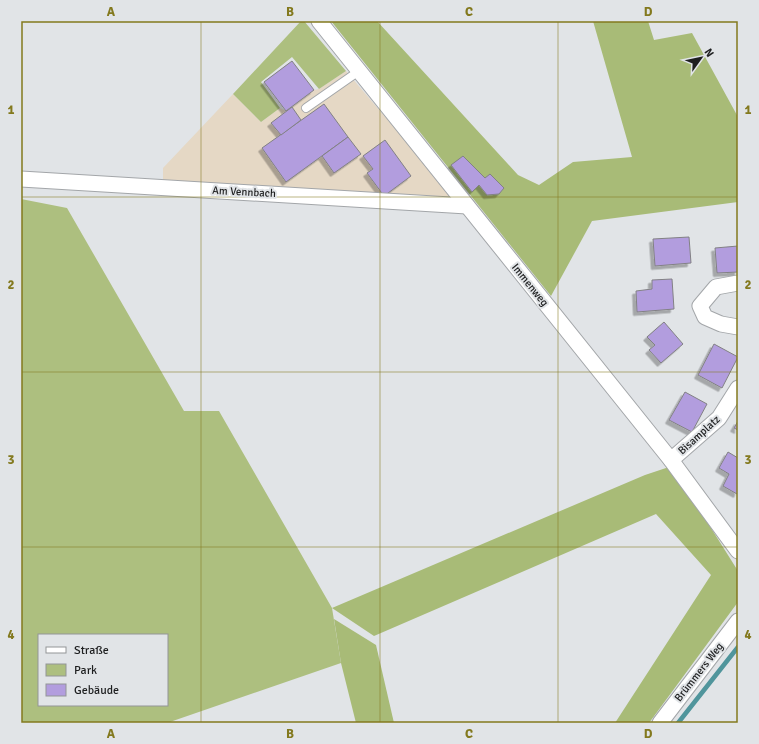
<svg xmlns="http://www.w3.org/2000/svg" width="759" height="744" font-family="Signika,sans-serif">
  <defs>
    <filter id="shadow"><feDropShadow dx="-3.5" dy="3.5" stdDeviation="0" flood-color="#0004"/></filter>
  </defs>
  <rect width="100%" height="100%" fill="#e1e4e7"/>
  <polygon fill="#e5d8c5" points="346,71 456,200 163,180 163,168 233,94 261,122 280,108 286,111 314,90 319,89"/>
  <g fill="#adbf7f" fill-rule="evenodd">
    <polygon points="301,21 304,21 346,71 319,89 292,57 261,82 280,108 261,122 233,94"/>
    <path d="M 21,199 L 67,208 L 184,411 L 219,411 L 332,608 L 341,663 L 167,723 L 21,723 ZM 39,635 L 167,635 L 167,705 L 39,705 Z"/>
  </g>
  <g fill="#a8bb77">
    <polygon points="331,21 377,21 518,175 539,185 573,162 632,157 593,21 648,21 654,40 692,33 738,117 738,202 592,221 551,296"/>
    <polygon points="672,466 738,571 738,602 649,723 615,723 711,575 656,514 374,636 332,608 645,475"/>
    <polygon points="334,619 376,645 394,723 356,723 341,663"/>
  </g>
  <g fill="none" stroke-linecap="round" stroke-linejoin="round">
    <polyline stroke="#50959c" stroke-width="4.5" points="678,723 738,647"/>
  </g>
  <g fill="#b29dde" stroke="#828184" filter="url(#shadow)">
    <polygon points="292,61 314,90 286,111 264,82"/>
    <polygon points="324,104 348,137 286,182 262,148"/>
    <polygon points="292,107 301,120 281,135 271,123"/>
    <polygon points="348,137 361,154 334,173 322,156"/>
    <polygon points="385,140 411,176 384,196 367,173 373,169 363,156"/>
    <polygon points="463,156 485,178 490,174 504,188 499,194 487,195 479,185 472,192 451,165"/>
    <polygon points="689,237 691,263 655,266 653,239"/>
    <polygon points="738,246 738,272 717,273 715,248"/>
    <polygon points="672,279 674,309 637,312 636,291 652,289 652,280"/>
    <polygon points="664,322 683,344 661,363 649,350 655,345 647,337"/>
    <polygon points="714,344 738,357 722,388 698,375"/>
    <polygon points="685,392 707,404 692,432 669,420"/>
    <polygon points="738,421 738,430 734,428"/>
    <polygon points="728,452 738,458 738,492 737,494 723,486 729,474 719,468"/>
  </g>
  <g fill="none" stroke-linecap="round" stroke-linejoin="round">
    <defs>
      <polyline id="service" points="306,108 359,71"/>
      <g id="minor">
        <polyline points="319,21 671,460 738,551"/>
        <polyline points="21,179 467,206"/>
        <polyline points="738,283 716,287 700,306 705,317 721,324 738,327"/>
        <polyline points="671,460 719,418 738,388"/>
        <polyline points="660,723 738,621"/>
      </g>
    </defs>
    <use href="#service" stroke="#a3a6a9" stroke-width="10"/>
    <use href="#minor" stroke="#a3a6a9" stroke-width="17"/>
    <use href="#service" stroke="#fff" stroke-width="8"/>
    <use href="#minor" stroke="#fff" stroke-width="15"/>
  </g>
  <path fill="none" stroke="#83791e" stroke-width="1" stroke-opacity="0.55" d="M 201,21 L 201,723M 380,21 L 380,723M 558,21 L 558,723M 21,197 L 738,197M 21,372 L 738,372M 21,547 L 738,547"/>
  <g text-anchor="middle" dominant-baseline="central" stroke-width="4" stroke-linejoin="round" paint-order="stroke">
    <g font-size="11" fill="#1e1f20" stroke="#e1e4e7">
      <text transform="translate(244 192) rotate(3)">Am Vennbach</text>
      <text transform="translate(530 285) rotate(51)">Immenweg</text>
      <text transform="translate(699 435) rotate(-42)">Bisamplatz</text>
      <text transform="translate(699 672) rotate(-52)">Brümmers Weg</text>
    </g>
  </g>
  <rect width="759" height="744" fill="none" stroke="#e1e4e7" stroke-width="44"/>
  <rect x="38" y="634" width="130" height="72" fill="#e1e4e7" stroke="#939597"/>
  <rect x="46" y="647" width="20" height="6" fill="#ffffff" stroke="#939597"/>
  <text x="74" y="654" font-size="12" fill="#1e1f20">Straße</text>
  <rect x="46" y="664" width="20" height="12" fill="#adbf7f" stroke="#939597"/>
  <text x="74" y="674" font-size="12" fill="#1e1f20">Park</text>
  <rect x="46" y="684" width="20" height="12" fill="#b29dde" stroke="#939597"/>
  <text x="74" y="694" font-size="12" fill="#1e1f20">Gebäude</text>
  <g transform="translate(701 58) rotate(57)" stroke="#e1e4e7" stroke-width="3" paint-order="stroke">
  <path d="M0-3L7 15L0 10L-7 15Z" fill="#1e1f20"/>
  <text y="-6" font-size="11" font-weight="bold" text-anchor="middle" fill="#1e1f20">N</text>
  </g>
  <rect x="22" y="22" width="715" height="700" fill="none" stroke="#83791e" stroke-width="1.5"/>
  <g font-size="13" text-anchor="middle" font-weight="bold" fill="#83791e">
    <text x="111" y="16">A</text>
    <text x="290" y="16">B</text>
    <text x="469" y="16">C</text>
    <text x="648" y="16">D</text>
    <text x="11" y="114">1</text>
    <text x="748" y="114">1</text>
    <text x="11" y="289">2</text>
    <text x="748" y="289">2</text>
    <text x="11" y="464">3</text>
    <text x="748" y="464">3</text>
    <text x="11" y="639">4</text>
    <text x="748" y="639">4</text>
    <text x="111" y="738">A</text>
    <text x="290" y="738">B</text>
    <text x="469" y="738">C</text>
    <text x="648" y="738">D</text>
  </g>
</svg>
